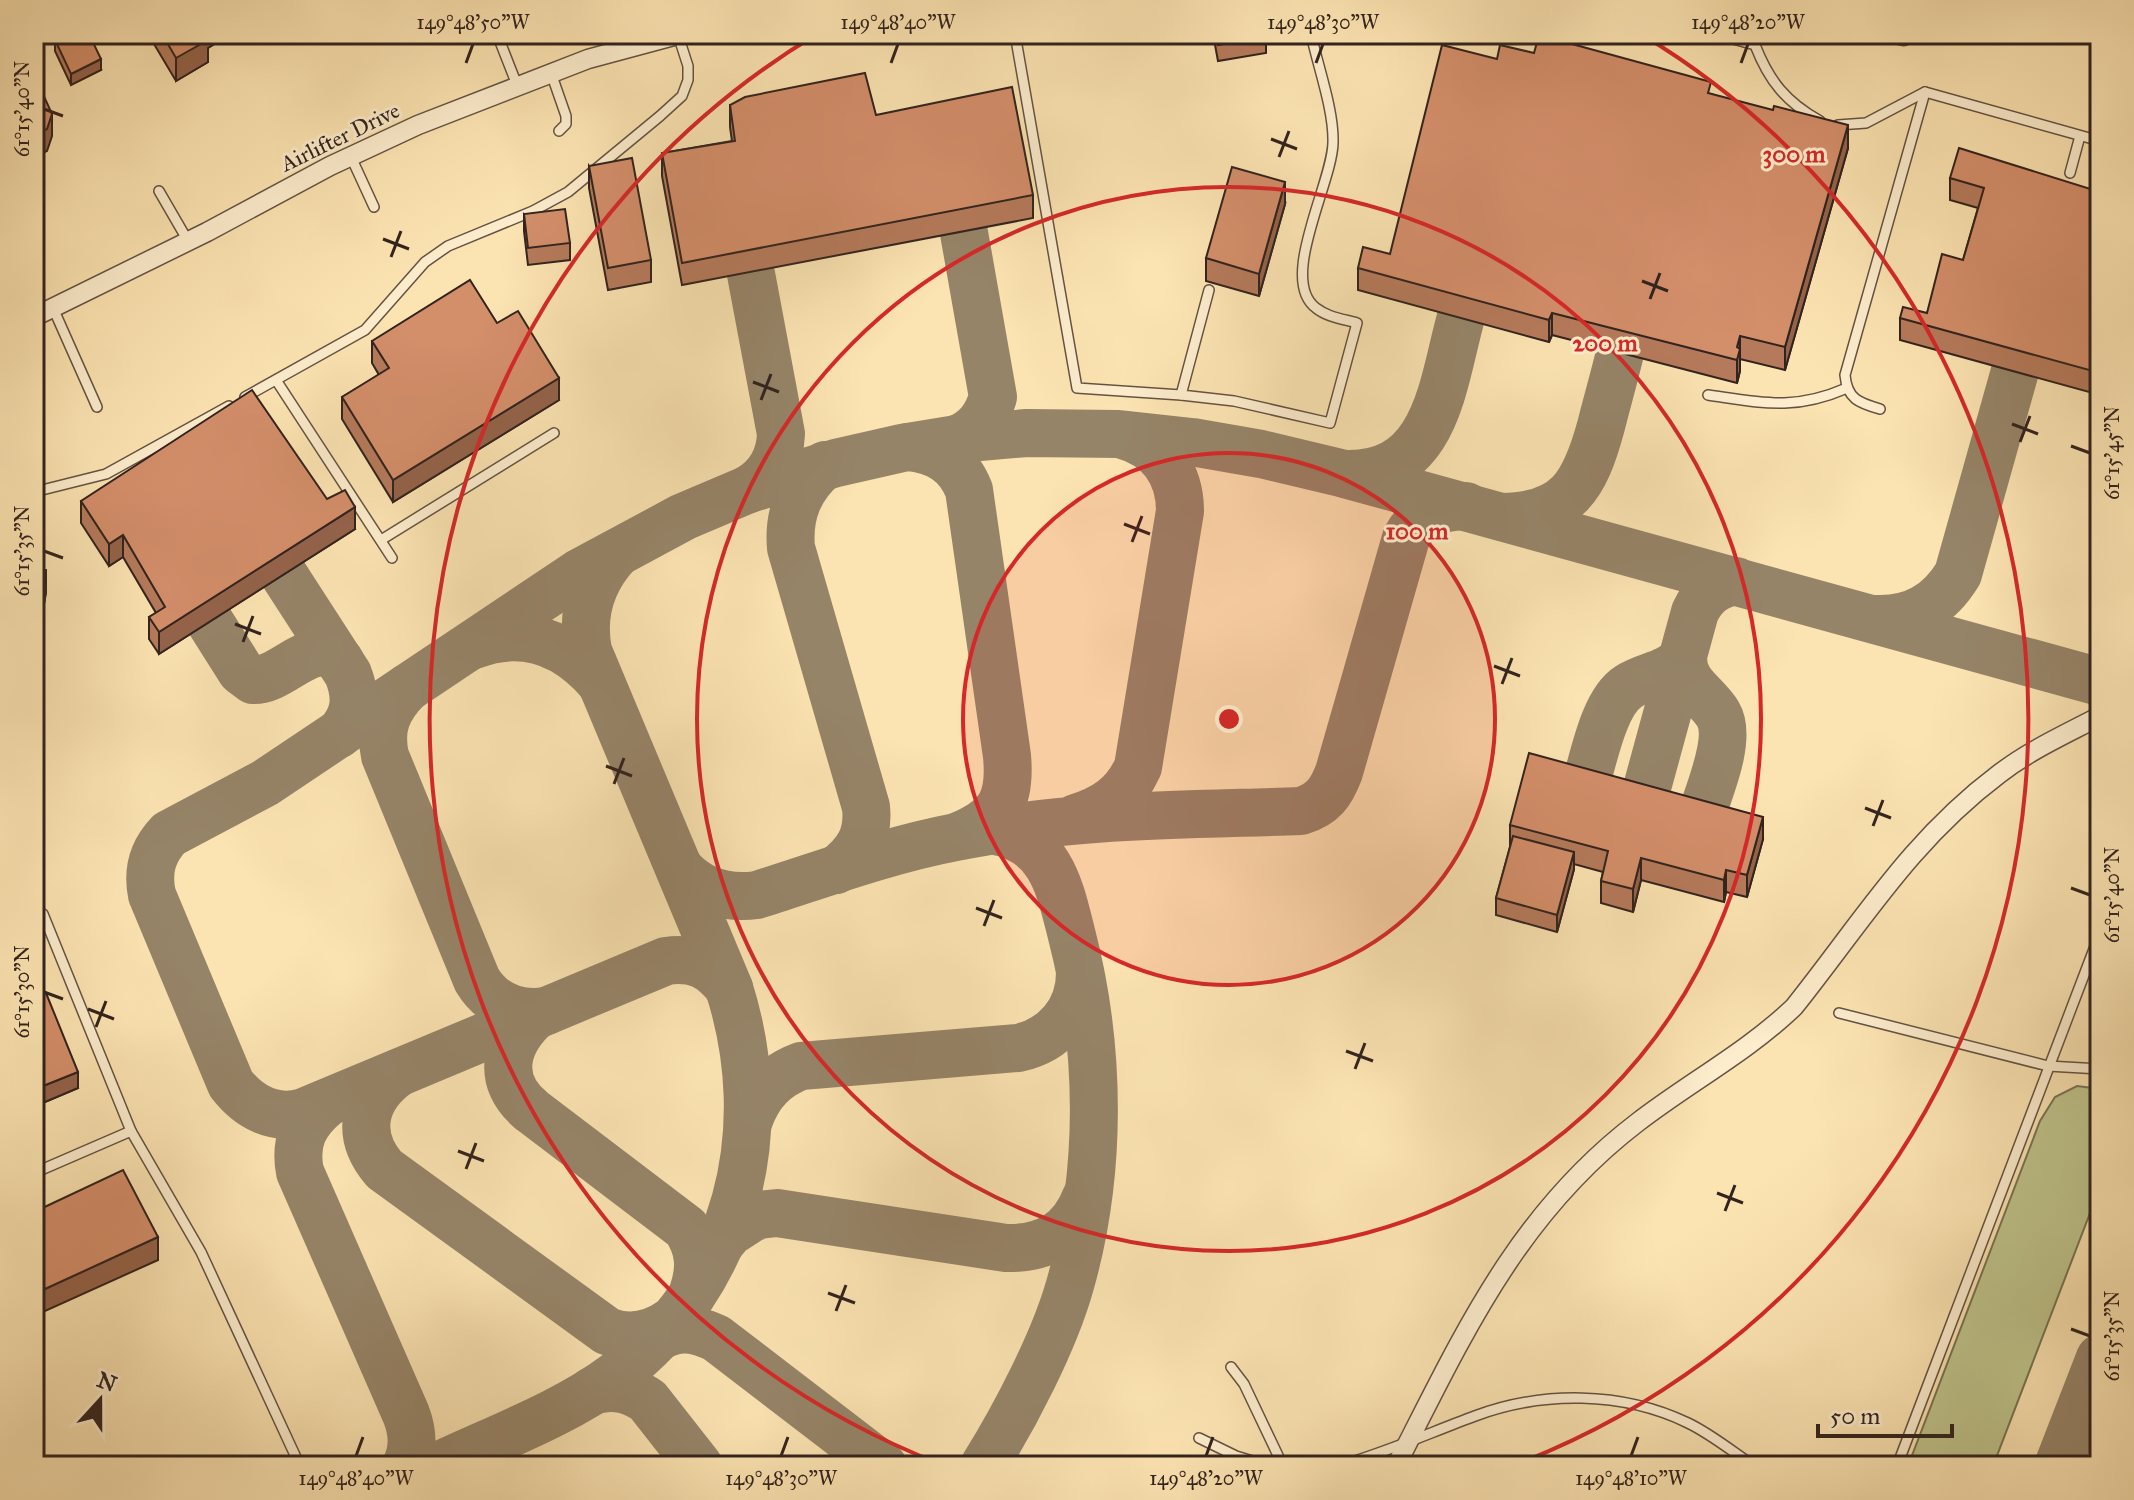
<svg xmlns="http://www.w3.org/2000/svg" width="2134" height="1500" font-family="'IM FELL Great Primer',serif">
  <rect width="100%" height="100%" fill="#fce4b2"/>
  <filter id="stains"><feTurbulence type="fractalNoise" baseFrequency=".0025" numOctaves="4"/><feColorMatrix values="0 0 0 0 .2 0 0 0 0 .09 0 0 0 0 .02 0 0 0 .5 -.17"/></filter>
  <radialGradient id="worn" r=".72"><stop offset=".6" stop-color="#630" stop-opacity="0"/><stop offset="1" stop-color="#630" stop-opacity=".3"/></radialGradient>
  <polygon fill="#bfc48c" stroke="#787455" stroke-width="2" points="2077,1086 2100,1089 2100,1187 1993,1466 1908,1466 2040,1121 2055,1097"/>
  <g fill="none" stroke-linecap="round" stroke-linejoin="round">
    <g stroke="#968468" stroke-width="48">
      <path d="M 957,439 C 977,431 987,417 993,397 L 964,233"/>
      <path d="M 908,447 C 937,450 958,462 969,490 L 1007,756 C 1011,800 1000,819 959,836"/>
      <path d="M 825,465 C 799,487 788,514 791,548 L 866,807 C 869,836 858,853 836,870"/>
      <path d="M 1345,474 C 1437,477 1442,385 1461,317"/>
      <path d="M 749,489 C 770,476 780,458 781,434 L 751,274"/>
      <path d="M 1502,517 C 1568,516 1585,485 1601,426 C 1607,402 1614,378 1620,353"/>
      <path d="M 284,575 L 348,674 C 357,697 356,715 339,734"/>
      <path d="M 1877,619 C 1913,620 1939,605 1958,574 L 2015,371"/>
      <path d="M 210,622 L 241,671 L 253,680 C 284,681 312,634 340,661"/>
      <path d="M 474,645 C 524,626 568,644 601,683"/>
      <path d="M 1683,658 C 1683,685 1706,694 1718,714 C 1733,739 1707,796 1699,822"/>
      <path d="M 407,688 C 387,709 379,727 385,756 L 477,980 C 492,1005 518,1015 546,1011"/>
      <path d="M 1584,790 C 1593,762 1603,703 1628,687 C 1646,675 1667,676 1683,658"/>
      <path d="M 1642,806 L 1695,612 C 1704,593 1716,585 1736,581"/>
      <path d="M 1076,818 C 1105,809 1125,796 1138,767 L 1180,511 C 1180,474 1160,445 1123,435"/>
      <path d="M 680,869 C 700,892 727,899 757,895 C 823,874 888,850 956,837 C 1070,814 1186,815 1301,811 C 1323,804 1331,793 1339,772 L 1406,538 C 1419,514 1439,507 1466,506"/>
      <path d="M 729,988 C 711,965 694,957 666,961 L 304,1112 C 274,1121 249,1107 231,1084 L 152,895 C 147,871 152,852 169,834 L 265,783 L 579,573 L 683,517 L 749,489 L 836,463 L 902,448 L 957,439 L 1027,433 L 1119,434 L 1192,442 L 1261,454 L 1345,474 L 2100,682"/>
      <path d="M 536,1015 C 505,1043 495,1081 532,1111 L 686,1228 C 700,1249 701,1268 693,1292"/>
      <path d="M 398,1073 C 363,1098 355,1135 384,1169 L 607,1331 C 629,1340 652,1335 672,1321"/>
      <path d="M 327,1103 C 304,1122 294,1141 300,1172 L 406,1414 C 413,1432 414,1448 406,1466"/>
      <path d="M 749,1120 C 758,1094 774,1076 801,1066 L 1018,1048 C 1055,1040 1080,1011 1080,973"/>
      <path d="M 720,1244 L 730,1232 L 747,1221 L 758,1215 L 777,1213 L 1006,1248 C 1044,1249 1072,1234 1086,1197"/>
      <path d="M 658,1337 C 679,1326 694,1328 716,1338 L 883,1466"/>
      <path d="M 592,1391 C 613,1385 630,1388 648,1401 L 699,1466"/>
      <path d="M 438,1466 C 497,1438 564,1414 616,1375 C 739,1282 774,1130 729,988 L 588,651 C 581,614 591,581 617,553"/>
      <path d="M 984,1466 C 1015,1416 1054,1342 1070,1285 C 1102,1173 1101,1049 1072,936 C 1060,889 1052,841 996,831"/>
      <polyline points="2058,1466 2100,1358"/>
    </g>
    <defs>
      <g id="service">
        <polyline points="497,34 517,85"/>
        <polyline points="1015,34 1077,388 1181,395"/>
        <path d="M 1715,34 L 1755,45 C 1769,81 1786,102 1820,121"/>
        <polyline points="551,73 566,116 566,124 559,131"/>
        <polyline points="1838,125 1866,123 1925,92 2100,141"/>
        <polyline points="351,157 374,207"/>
        <polyline points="2070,173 2080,136"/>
        <polyline points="159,191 188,241"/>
        <path d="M 1209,290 L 1181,395 L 1234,401 L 1330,423 L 1357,323 C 1343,319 1327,317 1316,308 C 1278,280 1332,184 1333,143 C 1334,110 1318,67 1311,34"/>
        <polyline points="53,308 97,407"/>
        <polyline points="276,380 392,558"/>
        <path d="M 1708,395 C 1763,403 1794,411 1847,388"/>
        <polyline points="245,397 365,330 425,262 448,246 533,211 568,192 660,116 682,96 688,80 688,66 678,35"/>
        <path d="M 1880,409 C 1859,403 1847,399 1845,375 L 1925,92"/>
        <polyline points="34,492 106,474 229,406"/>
        <polyline points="381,540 554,433"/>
        <polyline points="43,914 131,1131"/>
        <polyline points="1839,1013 2048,1066 2100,1069"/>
        <polyline points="34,1173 131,1131 201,1252 300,1466"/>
        <polyline points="1231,1367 1244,1384 1283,1466"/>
        <polyline points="1199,1438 1236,1456 1269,1466"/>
        <path d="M 1338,1466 C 1385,1453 1429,1433 1475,1416 C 1542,1391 1622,1391 1688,1423 C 1711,1434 1733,1452 1754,1466"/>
        <polyline points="1897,1466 2097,941"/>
      </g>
      <g id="minor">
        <polyline points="1895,34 1904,36"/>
        <polyline points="34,317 207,232 330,166 418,125 588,59 681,34"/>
        <path d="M 1396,1466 C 1463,1335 1517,1214 1638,1122 C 1690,1082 1747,1052 1794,1007 C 1862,922 1910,841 1999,774 C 2030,750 2066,734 2100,716"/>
      </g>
    </defs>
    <use href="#service" stroke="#645343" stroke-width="12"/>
    <use href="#minor" stroke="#645343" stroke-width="21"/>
    <use href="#service" stroke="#fdedcd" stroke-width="9"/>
    <use href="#minor" stroke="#fdedcd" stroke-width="18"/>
  </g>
  <g fill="#b57a5b" stroke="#31231e" stroke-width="2">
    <polygon points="154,34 229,34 229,35 208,48 208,62 176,81 154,44"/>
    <polygon points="1213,34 1266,34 1266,53 1218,61"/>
    <polygon points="55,40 101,70 71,85 55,51"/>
    <polygon points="1534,53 1711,94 1848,148 1785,370 1740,359 1740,371 1737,383 1552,335 1549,342 1358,290 1358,268 1390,254 1497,59"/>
    <polygon points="730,105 876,115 1033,195 1033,218 682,285 662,176 662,153 732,141 730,127"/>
    <polygon points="589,166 651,260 651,282 608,290 589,188"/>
    <polygon points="1950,178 2100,192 2100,395 1900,340 1900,318 1927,313 1963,260 1978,208 1950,200"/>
    <polygon points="1285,204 1259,296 1206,281 1206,258"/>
    <polygon points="524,214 570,243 570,260 528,265 524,231"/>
    <polygon points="497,323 559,400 393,502 342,419 342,397 379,375 372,363 372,341"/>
    <polygon points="327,499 355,529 159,654 149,639 149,617 156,613 123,557 109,566 81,523 81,501"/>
    <polygon points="34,568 46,592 40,628 34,627"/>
    <polygon points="1510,825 1763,839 1747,897 1726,892 1724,902 1641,880 1633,912 1601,903 1601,881 1603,872 1574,864 1574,869 1557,932 1496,915 1496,898 1510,847"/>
    <polygon points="34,998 78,1088 38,1105 34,1094"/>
  </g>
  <g fill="#94634a" stroke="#31231e" stroke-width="2">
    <polygon points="202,34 229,34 229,35 208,48 208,62 176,81 176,58"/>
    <polygon points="101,59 101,70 71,85 71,74"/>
    <polygon points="52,114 52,136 47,151 40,154 40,158 34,161 34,138"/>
    <polygon points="1848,125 1848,148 1785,370 1785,347"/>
    <polygon points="1285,182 1285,204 1259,296 1259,274"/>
    <polygon points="1552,313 1552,335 1549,342 1549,320"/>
    <polygon points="1740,336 1740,371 1737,383 1737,347"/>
    <polygon points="559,378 559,400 393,502 393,480"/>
    <polygon points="355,507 355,529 159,654 159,632"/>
    <polygon points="123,535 123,557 109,566 109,544"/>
    <polygon points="46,570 46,592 40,628 40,606"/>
    <polygon points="1763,817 1763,839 1747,897 1747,875"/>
    <polygon points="1574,852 1574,869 1557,932 1557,915"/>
    <polygon points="1641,858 1641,880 1633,912 1633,889"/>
    <polygon points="1726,870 1726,892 1724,902 1724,880"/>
    <polygon points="78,1072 78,1088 38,1105 38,1088"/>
    <polygon points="158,1237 158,1260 34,1316 34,1294"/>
  </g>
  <g fill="#d38e6a" stroke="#31231e" stroke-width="2">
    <polygon points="66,34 89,34 101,59 71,74 55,40"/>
    <polygon points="162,34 204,34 208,40 176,58"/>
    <polygon points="1216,34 1266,34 1266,36 1218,45"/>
    <polygon points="1539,35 1711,82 1708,93 1773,110 1774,106 1848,125 1785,347 1740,336 1737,347 1740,349 1737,360 1552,313 1549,320 1358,268 1363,247 1390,254 1442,45 1497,59 1500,45 1534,53"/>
    <polygon points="865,73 876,115 1012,87 1033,195 682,263 662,153 735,141 730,105 745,97"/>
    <polygon points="37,81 52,114 47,129 39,133 40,135 34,138 34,83"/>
    <polygon points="1959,148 2100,192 2100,373 1900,318 1903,307 1927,313 1942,254 1963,260 1984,188 1950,178"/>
    <polygon points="632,158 651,260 608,268 589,166"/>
    <polygon points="1232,167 1285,182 1259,274 1206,258"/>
    <polygon points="565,209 570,243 528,248 524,214"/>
    <polygon points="470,280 497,323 518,311 559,378 393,480 342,397 389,368 372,341"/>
    <polygon points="252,390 327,499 345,490 355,507 159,632 149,617 165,607 123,535 109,544 81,501"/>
    <polygon points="34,568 46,570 40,606 34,605"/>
    <polygon points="1529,753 1763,817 1747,875 1726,870 1724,880 1641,858 1633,889 1601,881 1608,851 1510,825"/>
    <polygon points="1513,836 1574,852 1557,915 1496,898"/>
    <polygon points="46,993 78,1072 38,1088 34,1078 34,998"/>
    <polygon points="123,1170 158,1237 34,1294 34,1212"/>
  </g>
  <path fill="none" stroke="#31231e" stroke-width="3" d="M 466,63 L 473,44M 891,63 L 898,44M 1316,63 L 1323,44M 1741,63 L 1748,44M 44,109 L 63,116M 1271,139 L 1297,149M 1279,157 L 1289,131M 383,239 L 409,249M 391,257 L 401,231M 1642,281 L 1668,291M 1650,299 L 1660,273M 753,382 L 779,392M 761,400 L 771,374M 2012,424 L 2038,434M 2020,442 L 2030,416M 2071,446 L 2090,453M 1124,524 L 1150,534M 1132,542 L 1142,516M 44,551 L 63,558M 235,624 L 261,634M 243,642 L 253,616M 1494,666 L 1520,676M 1502,684 L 1512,658M 606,766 L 632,776M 614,784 L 624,758M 1865,808 L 1891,818M 1873,826 L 1883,800M 2071,888 L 2090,895M 976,908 L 1002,918M 984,926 L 994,900M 44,992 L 63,999M 88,1009 L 114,1019M 96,1027 L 106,1001M 1346,1051 L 1373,1061M 1355,1069 L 1365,1043M 458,1151 L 484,1161M 466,1169 L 476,1143M 1717,1193 L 1743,1203M 1725,1211 L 1735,1185M 828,1293 L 855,1303M 836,1311 L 846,1285M 2071,1329 L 2090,1336M 356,1456 L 363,1437M 781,1456 L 788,1437M 1206,1456 L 1213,1437M 1631,1456 L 1638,1437"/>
  <circle cx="1229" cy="719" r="266" fill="#d62828" fill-opacity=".12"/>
  <g fill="none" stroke="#d62828" stroke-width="4">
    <circle cx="1229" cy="719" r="266"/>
    <circle cx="1229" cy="719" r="532"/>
    <path d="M943 1465A799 799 0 0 1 817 34M1641 34A799 799 0 0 1 1515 1465"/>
  </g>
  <g text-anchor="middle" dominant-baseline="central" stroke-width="6" stroke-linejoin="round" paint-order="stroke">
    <g font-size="22" fill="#31231e" stroke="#fdedcd">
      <text transform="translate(340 137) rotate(-26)">Airlifter Drive</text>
    </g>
  </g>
  <circle cx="1229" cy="719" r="12" fill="#d62828" stroke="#fdedcd" stroke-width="4"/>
  <g font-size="24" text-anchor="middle" font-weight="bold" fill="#d62828" stroke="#fdedcd" stroke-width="6" stroke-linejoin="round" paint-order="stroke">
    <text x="1794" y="162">300 m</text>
    <text x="1605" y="351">200 m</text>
    <text x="1417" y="539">100 m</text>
  </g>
  <rect width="2134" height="1500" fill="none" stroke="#fce4b2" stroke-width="88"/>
  <g transform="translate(100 1400) rotate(21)" stroke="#fdedcd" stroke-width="6" paint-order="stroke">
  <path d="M0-6L14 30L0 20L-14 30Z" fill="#31231e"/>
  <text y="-12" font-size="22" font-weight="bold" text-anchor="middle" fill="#31231e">N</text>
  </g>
  <path d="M1818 1424v12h134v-12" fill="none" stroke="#31231e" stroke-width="4"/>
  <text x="1830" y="1424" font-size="24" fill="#31231e" stroke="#fdedcd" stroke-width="6" paint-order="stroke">50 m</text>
  <rect x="44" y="44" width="2046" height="1412" fill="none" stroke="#31231e" stroke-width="3"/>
  <g font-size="20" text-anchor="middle" fill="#31231e">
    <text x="473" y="29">149°48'50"W</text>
    <text x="898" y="29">149°48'40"W</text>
    <text x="1323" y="29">149°48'30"W</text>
    <text x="1748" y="29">149°48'20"W</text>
    <text transform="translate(22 109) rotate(-90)" y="7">61°15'40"N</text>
    <text transform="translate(2112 453) rotate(-90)" y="7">61°15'45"N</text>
    <text transform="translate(22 551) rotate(-90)" y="7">61°15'35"N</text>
    <text transform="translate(2112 895) rotate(-90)" y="7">61°15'40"N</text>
    <text transform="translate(22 992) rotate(-90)" y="7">61°15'30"N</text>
    <text transform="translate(2112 1336) rotate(-90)" y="7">61°15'35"N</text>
    <text x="356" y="1485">149°48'40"W</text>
    <text x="781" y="1485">149°48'30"W</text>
    <text x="1206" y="1485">149°48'20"W</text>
    <text x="1631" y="1485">149°48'10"W</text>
  </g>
  <rect width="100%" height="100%" filter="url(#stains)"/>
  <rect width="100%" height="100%" fill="url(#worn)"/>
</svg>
